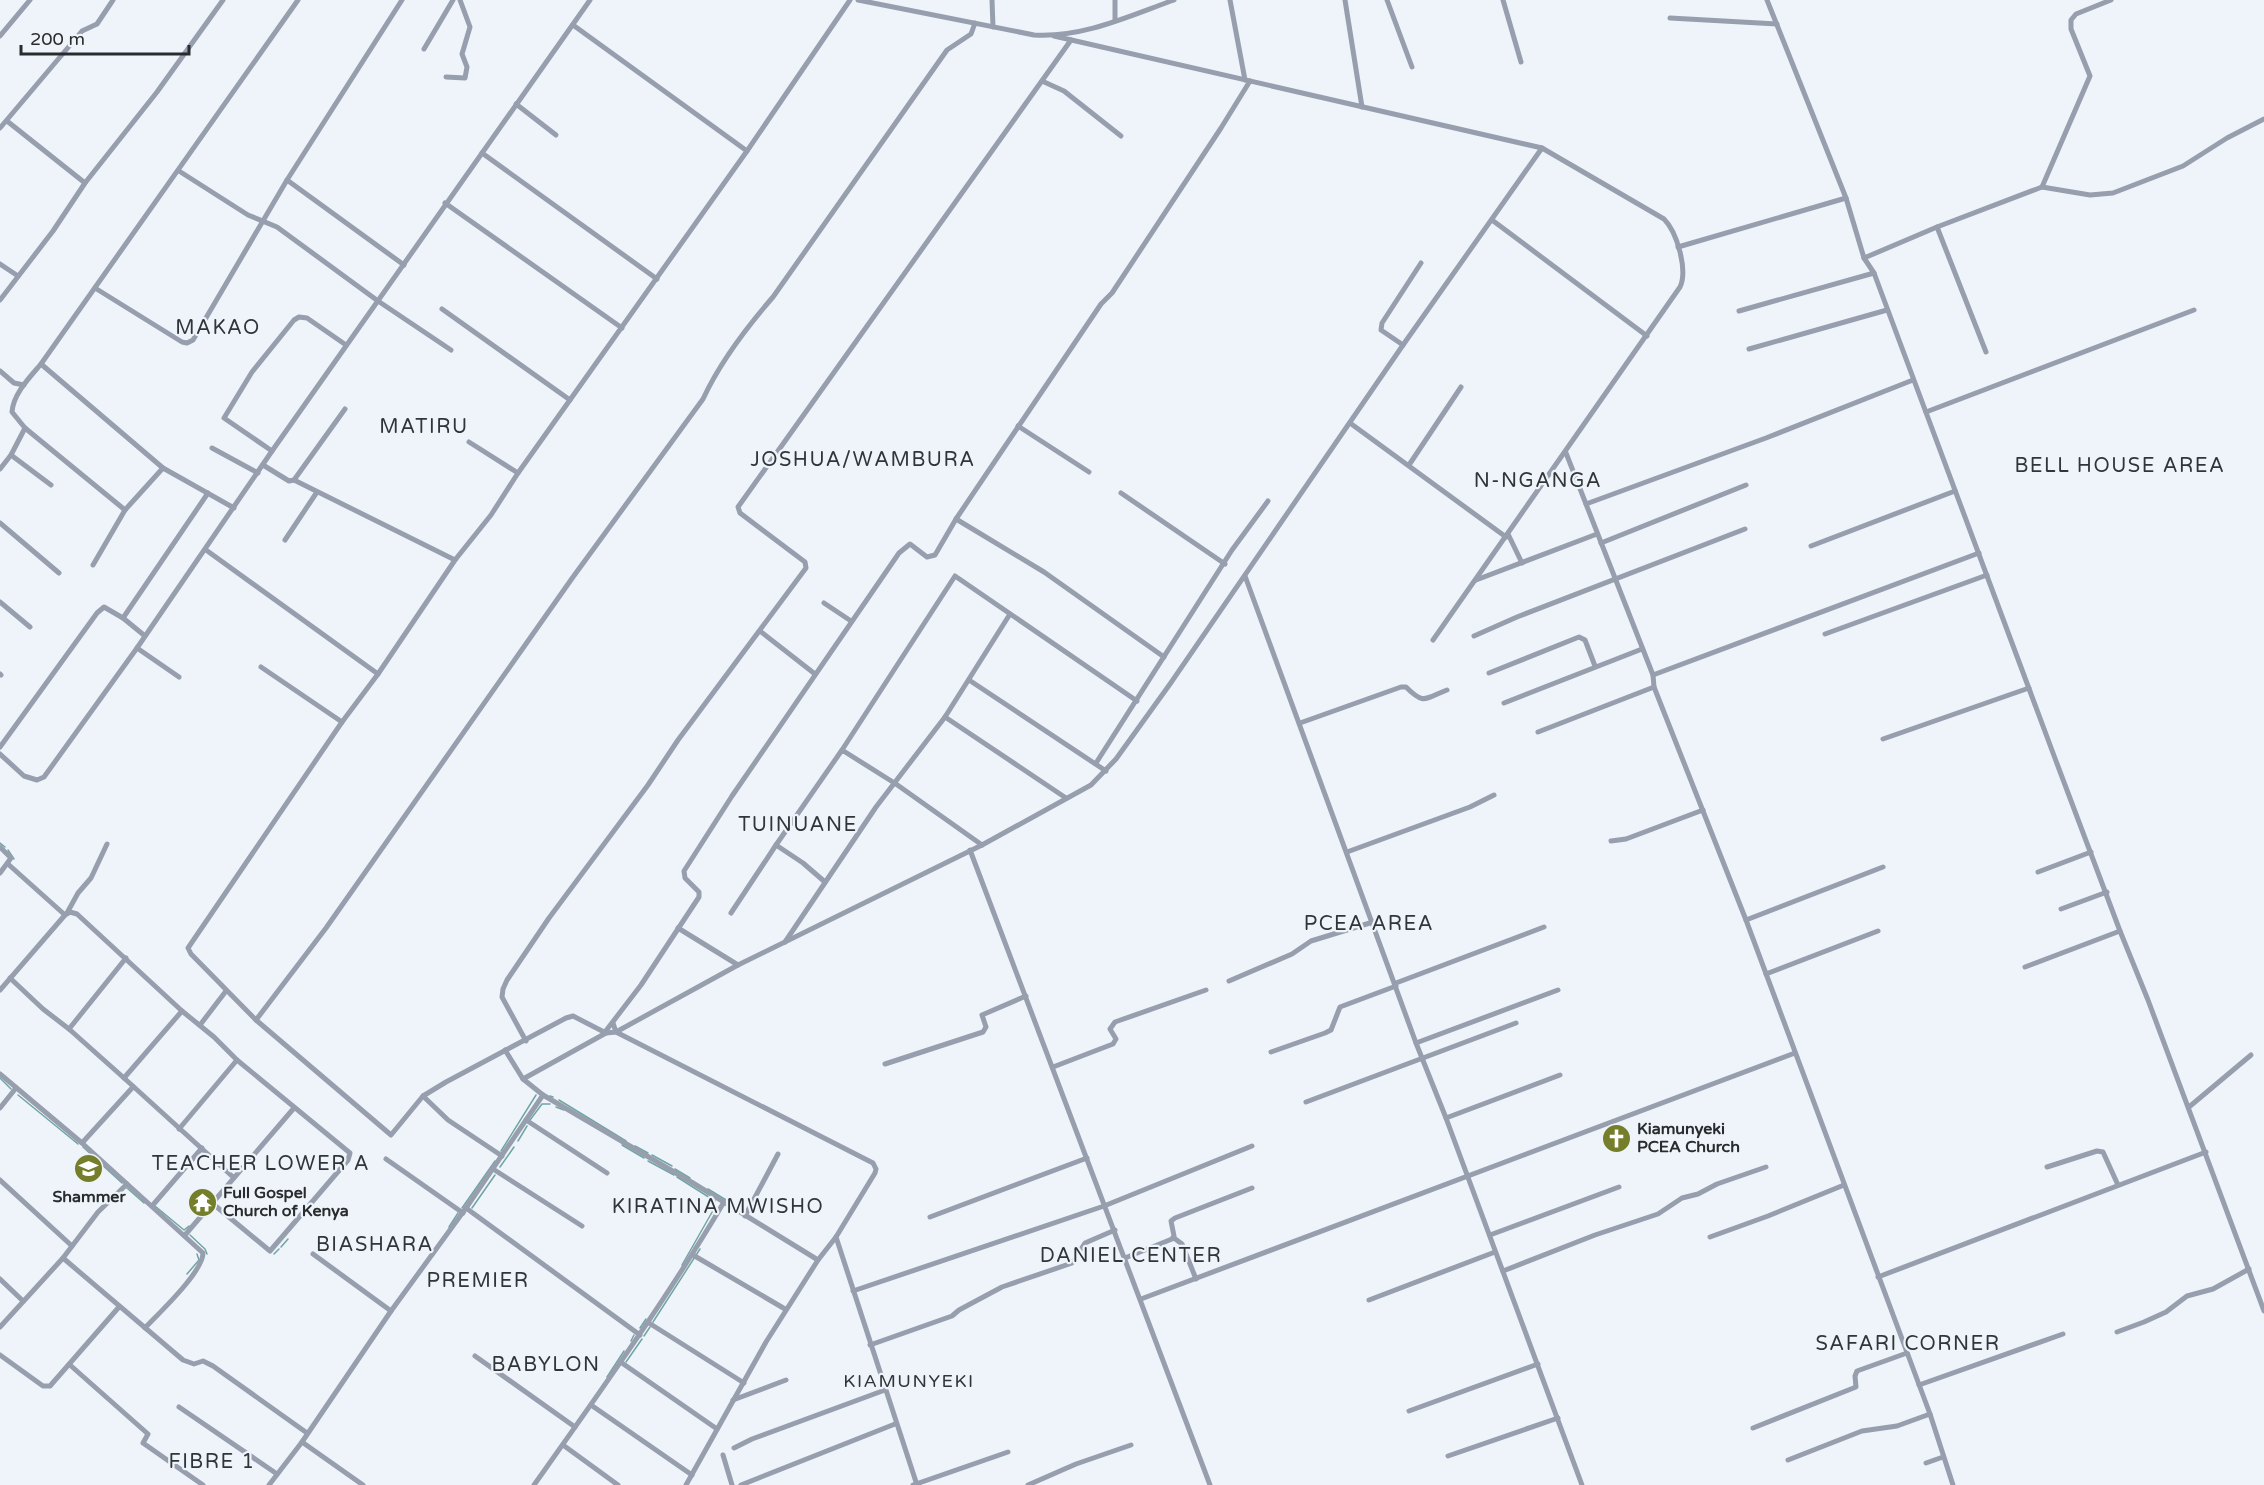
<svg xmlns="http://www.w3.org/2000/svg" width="2264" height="1485" font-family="'Varela Round',sans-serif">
  <rect width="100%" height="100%" fill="#eef4f9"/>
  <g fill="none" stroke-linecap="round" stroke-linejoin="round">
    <g stroke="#6fa5a2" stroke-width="1.5">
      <polyline points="0,843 5,847"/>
      <polyline points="8,850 14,859"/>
      <polyline points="0,1078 11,1089"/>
      <polyline points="18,1095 78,1144"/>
      <polyline points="550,1096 553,1097"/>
      <polyline points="559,1100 626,1141"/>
      <polyline points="556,1107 564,1110"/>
      <polyline points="530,1120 542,1104 550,1104"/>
      <polyline points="518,1141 527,1126"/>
      <polyline points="622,1145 644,1158"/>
      <polyline points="635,1146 648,1153"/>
      <polyline points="83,1147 96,1159"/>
      <polyline points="501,1151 536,1095"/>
      <polyline points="652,1155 672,1166"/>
      <polyline points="648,1161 674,1175"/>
      <polyline points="100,1163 122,1183"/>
      <polyline points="500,1167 514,1147"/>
      <polyline points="675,1169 690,1178"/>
      <polyline points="677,1177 715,1201"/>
      <polyline points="127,1188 144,1203"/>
      <polyline points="708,1189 731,1203"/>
      <polyline points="155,1206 184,1230 189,1226"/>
      <polyline points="462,1208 495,1161"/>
      <polyline points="472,1208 495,1175"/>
      <polyline points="449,1227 458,1213"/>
      <polyline points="190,1235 205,1249 207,1254"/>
      <polyline points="281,1247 288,1239"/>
      <polyline points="274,1254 279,1249"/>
      <polyline points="682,1265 715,1207"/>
      <polyline points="187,1274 199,1260 197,1254"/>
      <polyline points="653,1322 700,1249"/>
      <polyline points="640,1328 646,1319"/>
      <polyline points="644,1336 650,1327"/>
      <polyline points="631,1341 634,1335"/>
      <polyline points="626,1362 642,1339"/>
      <polyline points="607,1377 624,1351"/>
    </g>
    <g stroke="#979eae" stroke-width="5">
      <path d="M 858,0 L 1034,35 C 1083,38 1129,16 1174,0"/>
      <polyline points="992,0 993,27"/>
      <polyline points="1230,0 1245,80"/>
      <polyline points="1345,0 1362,107"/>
      <polyline points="1387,0 1412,67"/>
      <polyline points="1503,0 1521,62"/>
      <polyline points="1767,0 1846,198 1864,258 1874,273 2056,761 2120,931 2148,1000 2264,1311"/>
      <polyline points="1670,18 1777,24"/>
      <polyline points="1115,21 1115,0"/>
      <polyline points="573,25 747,151"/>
      <polyline points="0,36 30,0"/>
      <path d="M 1054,36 L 1542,148 L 1664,219 C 1677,232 1688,270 1680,287 L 1433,640"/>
      <polyline points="424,49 453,0"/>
      <polyline points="446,77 465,78 467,67 462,54 470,27 460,0"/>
      <polyline points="1042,81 1064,91 1121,136"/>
      <polyline points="516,104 556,135"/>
      <polyline points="7,121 85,183"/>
      <polyline points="0,128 82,31 97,24 113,0"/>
      <polyline points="482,153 657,279"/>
      <polyline points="179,171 248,215 277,227 378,301 451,350"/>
      <polyline points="287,180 404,265"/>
      <polyline points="2042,187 2090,76 2071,29 2071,20 2076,14 2111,0"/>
      <polyline points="445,203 622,328"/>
      <polyline points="1492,220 1647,336"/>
      <polyline points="1937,227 1986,352"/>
      <polyline points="1678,247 1846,198"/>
      <polyline points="1864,258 1937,227 2042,187 2090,195 2113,193 2183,166 2227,138 2264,119"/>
      <polyline points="0,264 18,276"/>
      <polyline points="95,288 182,342 187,343 193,340 287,180 402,0"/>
      <polyline points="0,300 53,231 85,183 157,92 223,0"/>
      <polyline points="442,309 570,400"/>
      <polyline points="1739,311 1874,273"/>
      <polyline points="1403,345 1381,330 1382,323 1421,263"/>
      <polyline points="1749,349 1887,310"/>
      <polyline points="41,364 163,468 234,508"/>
      <polyline points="0,371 14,383 24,385"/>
      <polyline points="1926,412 2194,310"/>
      <polyline points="1350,423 1506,537"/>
      <polyline points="1018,426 1089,472"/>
      <polyline points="469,442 518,473"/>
      <polyline points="212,448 258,473"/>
      <polyline points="272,451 224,418 252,372 294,320 299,317 307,318 346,345"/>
      <polyline points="1566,453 1653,675 1654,687 1746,920 1930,1414 1953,1485"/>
      <polyline points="11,455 51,485"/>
      <polyline points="263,465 289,481 294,480 345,409"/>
      <polyline points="1409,465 1461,387"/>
      <polyline points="0,469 11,455 25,428"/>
      <polyline points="294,480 455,560"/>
      <polyline points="1121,493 1225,564"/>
      <polyline points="1586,504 1766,438 1913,380"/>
      <path d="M 125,510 L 25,428 L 12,412 C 13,394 30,377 41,364 L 298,0"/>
      <polyline points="956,519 1044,572 1164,657"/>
      <polyline points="0,523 59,573"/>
      <polyline points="1508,534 1522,563"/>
      <polyline points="285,540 317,492"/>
      <polyline points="1601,543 1746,485"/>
      <polyline points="1811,546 1955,491"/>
      <polyline points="206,550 378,674"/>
      <polyline points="93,565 125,510 163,468"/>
      <polyline points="1245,576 1416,1043 1446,1118 1582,1485"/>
      <polyline points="1476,580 1597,534"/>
      <polyline points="0,602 30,627"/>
      <polyline points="824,603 851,621"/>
      <polyline points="123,618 208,493"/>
      <polyline points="760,631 815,674"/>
      <polyline points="1825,634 1987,575"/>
      <polyline points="1474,636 1517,617 1745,529"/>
      <polyline points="137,648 179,677"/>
      <polyline points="261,667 342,722"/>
      <polyline points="1489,673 1579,637 1585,640 1595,666"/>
      <polyline points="0,674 1,675"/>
      <polyline points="1653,675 1979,553"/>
      <polyline points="969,680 1106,771"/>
      <polyline points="1504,703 1642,649"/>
      <polyline points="945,717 1066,798"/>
      <path d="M 1300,723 L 1401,687 L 1406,687 C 1424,705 1424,699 1447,690"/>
      <polyline points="1538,732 1654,687"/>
      <polyline points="1883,739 2029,688"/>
      <polyline points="0,747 97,613 104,607 123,618 145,636"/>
      <polyline points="842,750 955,576 1137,701"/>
      <polyline points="0,754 24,776 37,780 44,777 137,648 272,451 590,0"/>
      <polyline points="1096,763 1232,550 1268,501"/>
      <polyline points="1611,841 1626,839 1703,810"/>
      <polyline points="0,847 11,858 0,873"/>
      <polyline points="970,850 1210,1485"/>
      <polyline points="1347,852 1470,807 1494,795"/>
      <polyline points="8,864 65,915"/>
      <polyline points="2038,872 2091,852"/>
      <polyline points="825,882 803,863 776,845 842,750 896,784 982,845"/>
      <polyline points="2061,909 2107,892"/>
      <polyline points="67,913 78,893 91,878 107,844"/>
      <polyline points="731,913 776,845"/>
      <polyline points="1746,920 1883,867"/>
      <polyline points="678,928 738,965"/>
      <polyline points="785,942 876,807 945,717 1010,614"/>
      <polyline points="2025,967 2120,931"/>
      <polyline points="1766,974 1878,931"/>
      <polyline points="10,978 43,1009 69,1029 124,1078 233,1177"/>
      <polyline points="1229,981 1292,954 1311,941 1373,922"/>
      <polyline points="1396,983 1544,927"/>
      <polyline points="0,990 65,915 70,912 77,914 182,1011 214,1037 237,1060 350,1153 348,1160 270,1251 212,1203"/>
      <path d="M 256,1020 L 326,928 L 573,577 L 703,399 C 720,362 746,328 773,297 L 947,50 L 971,34 L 975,23"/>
      <polyline points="200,1025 226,991"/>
      <polyline points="69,1029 126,958"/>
      <polyline points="605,1032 641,985 699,897 699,892 685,878 684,871 732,796 899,553 910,544 927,557 935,555 956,519 1101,304 1112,293 1221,128 1250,81"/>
      <polyline points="606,1033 573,1016 566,1018 446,1082 423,1096 391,1135 256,1020 191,954 188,948 342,722 378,674 455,560 491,515 518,473 747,151 850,0"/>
      <polyline points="526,1041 502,997 503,989 507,980 549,918 648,785 678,740 806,568 805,562 740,513 738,507 1071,40"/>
      <polyline points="1416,1043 1558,990"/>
      <polyline points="505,1050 523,1079 543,1095 693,1183 818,1260 836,1237 875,1173 876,1169 873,1163 616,1032 613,1023"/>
      <polyline points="1271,1052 1325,1033 1331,1030 1340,1007 1396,986"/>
      <polyline points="885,1064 983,1032 986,1027 982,1015 1026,996"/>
      <polyline points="1053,1067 1113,1044 1116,1039 1110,1029 1115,1022 1206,990"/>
      <path d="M 0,1074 L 82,1143 L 203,1253 C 203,1272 159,1313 145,1328"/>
      <polyline points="124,1078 182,1011"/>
      <polyline points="523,1079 606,1033 616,1032 738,965 982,845 1091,785 1116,759 1170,684 1403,345 1542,148"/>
      <polyline points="423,1096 448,1120 502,1156"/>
      <polyline points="1306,1102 1516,1023"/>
      <polyline points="2189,1107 2251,1055"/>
      <polyline points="0,1108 16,1088"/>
      <polyline points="1446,1118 1560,1075"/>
      <polyline points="526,1120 607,1173"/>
      <polyline points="179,1129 237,1060"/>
      <polyline points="82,1143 133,1087"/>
      <polyline points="386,1159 463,1213"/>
      <polyline points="2047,1167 2097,1151 2103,1152 2118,1185"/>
      <polyline points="493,1169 582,1226"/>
      <polyline points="0,1180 72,1246"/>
      <polyline points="152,1206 202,1148"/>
      <polyline points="466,1208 640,1335"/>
      <polyline points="745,1216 778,1154"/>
      <polyline points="930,1217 1087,1158"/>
      <polyline points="185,1235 294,1108"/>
      <polyline points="1490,1235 1619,1187"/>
      <polyline points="836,1237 917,1485"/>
      <polyline points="1710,1237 1768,1216 1844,1185"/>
      <polyline points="1174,1238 1182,1244 1196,1279"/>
      <polyline points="313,1254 391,1311"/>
      <polyline points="693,1255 785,1309"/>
      <polyline points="63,1258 183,1360 194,1364 203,1361 213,1366 307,1433"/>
      <polyline points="1125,1258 1172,1239 1174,1236 1171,1221 1175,1218 1252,1188"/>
      <polyline points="1503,1271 1595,1235 1658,1214 1682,1198 1698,1194 1717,1184 1766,1167"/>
      <polyline points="1878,1277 2206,1152"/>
      <polyline points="0,1279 23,1301"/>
      <polyline points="853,1291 1104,1206 1252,1146"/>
      <polyline points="1141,1299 1795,1053"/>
      <polyline points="1369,1300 1495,1252"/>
      <polyline points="649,1323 744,1383"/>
      <polyline points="0,1327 63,1258 98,1212 127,1184"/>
      <polyline points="2117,1332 2144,1322 2166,1312 2187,1296 2213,1289 2249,1269"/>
      <polyline points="870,1345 952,1316 959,1310 1002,1287 1072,1263 1085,1243 1115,1230"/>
      <polyline points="0,1355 43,1386 50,1386 119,1307"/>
      <polyline points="475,1356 575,1427"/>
      <polyline points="622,1363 717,1429"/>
      <polyline points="70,1365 148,1434 143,1443 203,1485"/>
      <polyline points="1919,1385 2063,1334"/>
      <polyline points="733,1400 786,1380"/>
      <polyline points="591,1405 692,1475"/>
      <polyline points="179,1407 277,1474"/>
      <polyline points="1409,1411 1538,1364"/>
      <polyline points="1753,1428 1856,1387 1855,1376 1857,1371 1907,1353"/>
      <polyline points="302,1442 363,1485"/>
      <polyline points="563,1445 618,1485"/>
      <polyline points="734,1448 752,1439 885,1390"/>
      <polyline points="723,1455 732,1485"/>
      <polyline points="1448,1456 1558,1418"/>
      <polyline points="1788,1460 1862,1431 1897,1426 1930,1414"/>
      <polyline points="1926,1463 1943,1457"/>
      <polyline points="269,1485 302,1442 391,1311 466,1208 543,1095"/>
      <path d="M 534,1485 C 600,1392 666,1300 724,1202"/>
      <polyline points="686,1485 766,1342 818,1260"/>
      <polyline points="741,1485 895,1424"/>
      <polyline points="913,1485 1008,1452"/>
      <polyline points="1028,1485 1076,1464 1131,1445"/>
    </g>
  </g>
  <defs>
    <symbol id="church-disc" viewBox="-11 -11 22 22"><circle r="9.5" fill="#757e2a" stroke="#eef4f9"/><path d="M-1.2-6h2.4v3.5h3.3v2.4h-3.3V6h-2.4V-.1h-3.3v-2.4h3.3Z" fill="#fff"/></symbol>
    <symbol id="school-disc" viewBox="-11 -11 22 22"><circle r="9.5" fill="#757e2a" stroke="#eef4f9"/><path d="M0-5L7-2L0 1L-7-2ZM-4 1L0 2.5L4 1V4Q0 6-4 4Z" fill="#fff"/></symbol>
    <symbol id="temple-disc" viewBox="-11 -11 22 22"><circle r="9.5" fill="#757e2a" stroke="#eef4f9"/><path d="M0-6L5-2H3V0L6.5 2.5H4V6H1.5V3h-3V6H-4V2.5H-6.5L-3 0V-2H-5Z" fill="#fff"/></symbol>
  </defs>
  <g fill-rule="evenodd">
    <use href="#church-disc" x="1600" y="1122" width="33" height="33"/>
    <use href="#school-disc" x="72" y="1152" width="33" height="33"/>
    <use href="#temple-disc" x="186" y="1186" width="33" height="33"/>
  </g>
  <g text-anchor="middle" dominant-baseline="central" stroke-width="4.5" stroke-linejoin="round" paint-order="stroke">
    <g font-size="16" font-weight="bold" fill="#292c2e" stroke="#eef4f9" text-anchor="start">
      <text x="1637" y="1129">Kiamunyeki<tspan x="1637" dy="18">PCEA Church</tspan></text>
      <text x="223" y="1193">Full Gospel<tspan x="223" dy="18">Church of Kenya</tspan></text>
      <text x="89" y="1197" text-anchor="middle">Shammer</text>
    </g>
    <g font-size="18" letter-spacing="1.5" fill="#303539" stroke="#eef4f9">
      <text x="909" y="1381">KIAMUNYEKI</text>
    </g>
    <g font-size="20" letter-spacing="1.5" fill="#303539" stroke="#eef4f9">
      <text x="218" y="328">MAKAO</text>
      <text x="424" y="427">MATIRU</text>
      <text x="863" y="460">JOSHUA/WAMBURA</text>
      <text x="2120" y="466">BELL HOUSE AREA</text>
      <text x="1538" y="481">N-NGANGA</text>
      <text x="798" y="825">TUINUANE</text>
      <text x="1369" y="924">PCEA AREA</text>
      <text x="261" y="1164">TEACHER LOWER A</text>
      <text x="718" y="1207">KIRATINA MWISHO</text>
      <text x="375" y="1245">BIASHARA</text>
      <text x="1131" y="1256">DANIEL CENTER</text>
      <text x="478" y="1281">PREMIER</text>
      <text x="1908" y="1344">SAFARI CORNER</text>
      <text x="546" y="1365">BABYLON</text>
      <text x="212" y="1462">FIBRE 1</text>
    </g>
  </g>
  <path d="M21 45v9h168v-9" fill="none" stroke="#292c2e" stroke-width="3"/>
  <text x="30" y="45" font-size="18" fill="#292c2e" stroke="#eef4f9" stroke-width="4.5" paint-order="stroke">200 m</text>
</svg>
